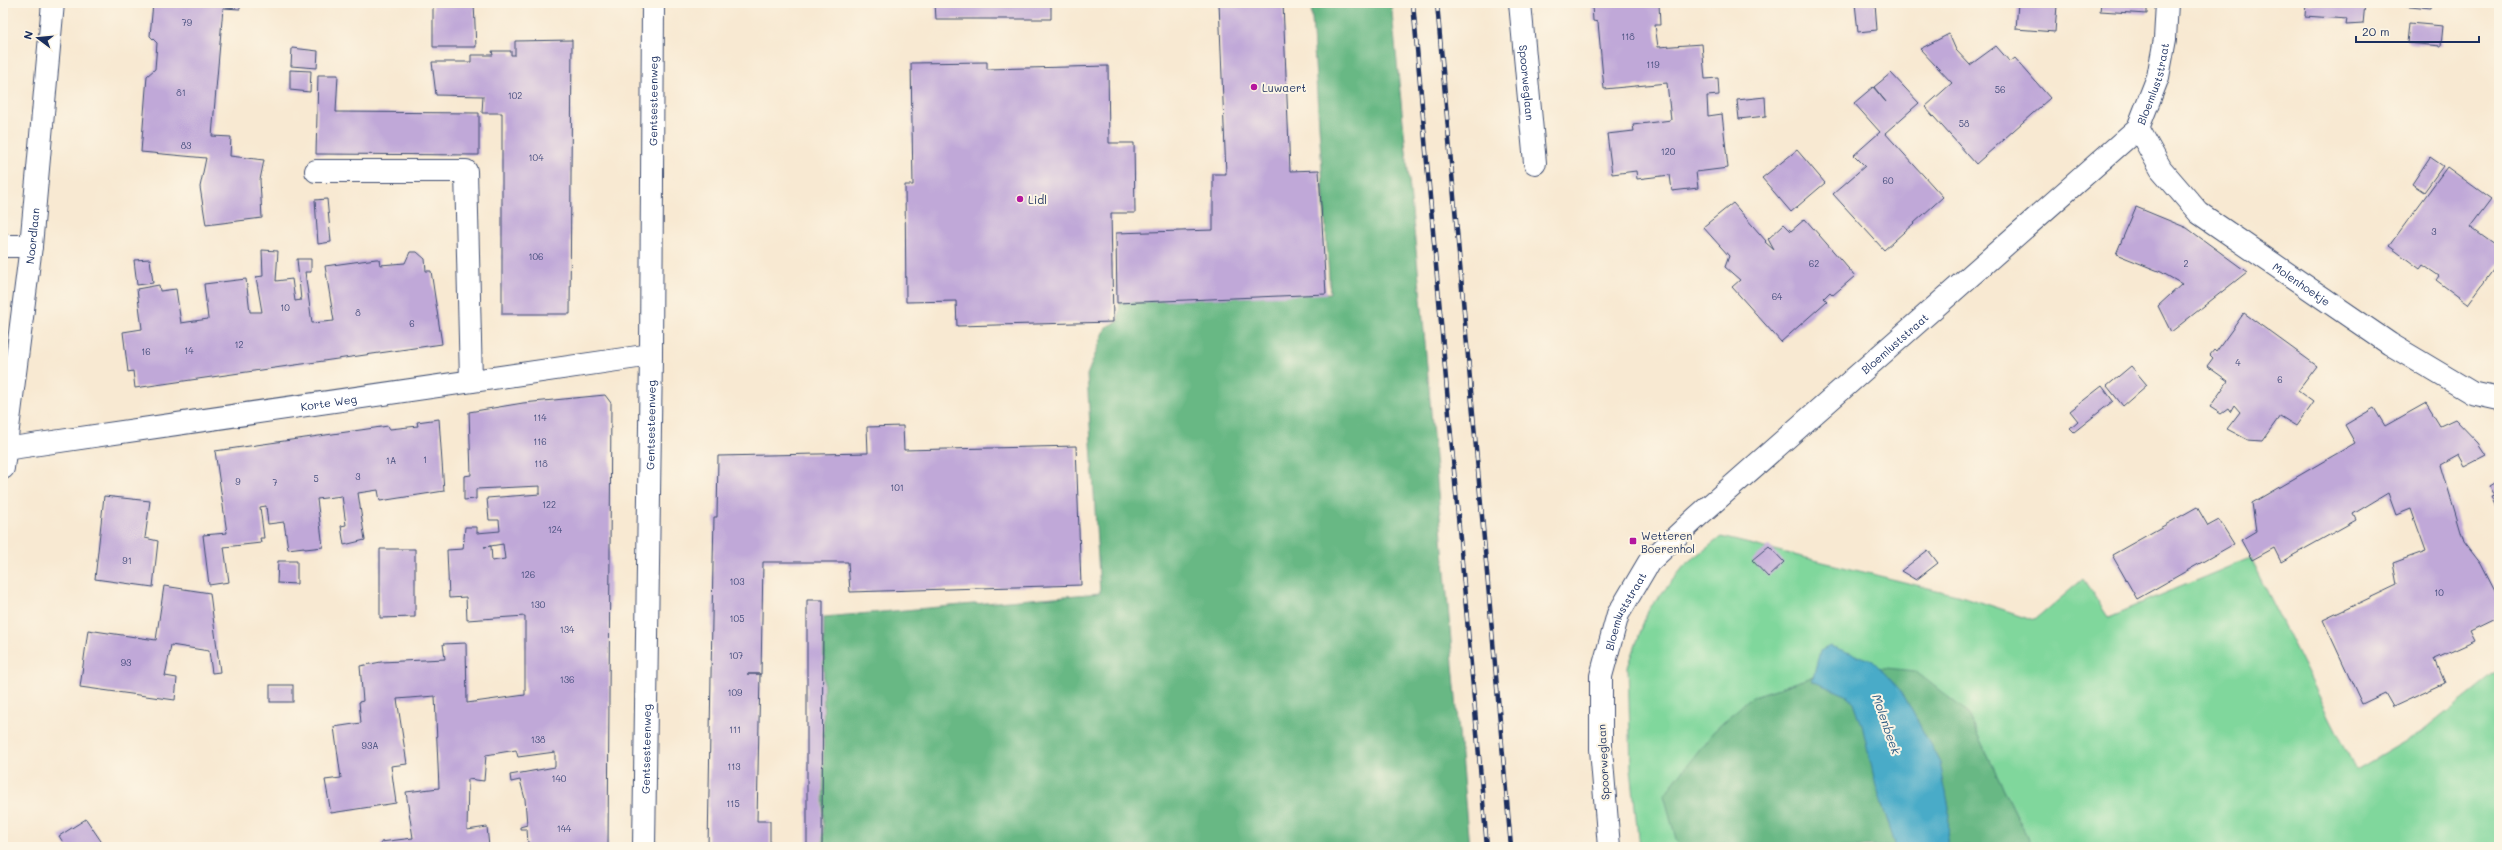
<svg xmlns="http://www.w3.org/2000/svg" width="2502" height="850" font-family="Mali,sans-serif">
  <rect width="100%" height="100%" fill="#fcf5e5"/>
  <filter id="ink" filterUnits="userSpaceOnUse"><feTurbulence type="fractalNoise" baseFrequency=".025" numOctaves="2"/><feDisplacementMap in="SourceGraphic" scale="8" xChannelSelector="R" yChannelSelector="G"/><feConvolveMatrix kernelMatrix="1 2 1 2 8 2 1 2 1" color-interpolation-filters="sRGB"/></filter>
  <filter id="wash" filterUnits="userSpaceOnUse"><feTurbulence type="fractalNoise" baseFrequency=".012" numOctaves="4" result="noise"/><feDisplacementMap in="SourceGraphic" scale="16" xChannelSelector="R" yChannelSelector="G"/><feGaussianBlur stdDeviation="0.9" result="paint"/><feColorMatrix in="noise" values="0 0 0 0 0 0 0 0 0 0 0 0 0 0 0 0 0 1.4 0 .05"/><feComposite in="paint" operator="in"/></filter>
  <g filter="url(#wash)">
    <rect width="100%" height="100%" fill="#f8e9d2"/>
    <polygon fill="#80d79c" stroke="#4e837d" points="1721,537 1965,597 2035,620 2083,579 2108,617 2250,558 2356,770 2423,731 2499,670 2499,847 2032,847 1966,711 1838,663 1807,679 1751,697 1676,839 1681,847 1639,847 1631,768 1628,667 1648,610 1685,565"/>
    <g fill="#68b884" stroke="#427471">
      <polygon points="1311,3 1391,3 1422,309 1469,847 823,847 824,617 1100,593 1087,375 1106,327 1118,322 1120,303 1330,293"/>
      <polygon points="1838,663 1915,671 1966,711 2032,847 1681,847 1676,839 1664,795 1713,732 1751,697 1807,679"/>
    </g>
    <polygon fill="#49abc8" stroke="#326d93" points="1830,646 1873,661 1902,692 1940,763 1949,807 1948,847 1896,847 1876,786 1862,725 1854,702 1846,695 1812,681 1820,651"/>
    <g id="blocks">
      <g fill="#c0a8d8" fill-rule="evenodd">
        <polygon points="153,3 240,3 240,9 223,8 212,136 231,137 230,156 264,160 260,180 262,218 206,225 200,187 206,158 141,152 147,76 155,69 157,43 150,36"/>
        <polygon points="433,3 474,3 476,47 433,47"/>
        <polygon points="935,3 1051,3 1051,19 936,19"/>
        <polygon points="1219,3 1283,3 1290,171 1319,170 1326,294 1117,303 1116,233 1213,230 1213,174 1226,174"/>
        <polygon points="1596,3 1659,3 1660,25 1655,25 1658,47 1702,44 1705,79 1718,78 1719,95 1707,96 1708,116 1722,114 1728,168 1696,172 1698,188 1672,191 1670,175 1637,179 1636,171 1612,174 1607,134 1634,131 1633,125 1671,120 1667,83 1604,89 1598,22 1593,21 1592,5"/>
        <polygon points="1855,3 1875,3 1877,30 1858,32"/>
        <polygon points="2018,3 2057,5 2055,32 2016,29"/>
        <polygon points="2101,3 2147,3 2147,14 2100,11"/>
        <polygon points="2306,3 2365,3 2363,24 2346,25 2347,19 2305,16"/>
        <polygon points="2380,3 2431,3 2430,8"/>
        <polygon points="2409,23 2443,26 2441,46 2407,43"/>
        <polygon points="1949,34 1956,50 1970,65 1996,46 2010,62 2015,58 2050,98 1976,164 1925,107 1952,83 1920,49"/>
        <polygon points="572,40 570,314 502,314 502,113 482,113 483,96 436,95 432,62 471,62 471,55 493,55 492,51 511,51 511,55 515,55 515,41"/>
        <polygon points="292,48 318,51 317,68 291,66"/>
        <polygon points="987,62 987,69 1108,66 1109,143 1134,143 1135,213 1111,213 1113,322 957,326 956,301 906,302 905,185 913,185 911,63"/>
        <polygon points="290,70 311,71 310,92 290,90"/>
        <polygon points="1891,73 1919,103 1885,133 1943,197 1884,250 1833,194 1865,166 1854,155 1880,132 1854,103 1873,87 1886,102 1874,87"/>
        <polygon points="318,75 338,75 336,112 479,113 479,155 316,154"/>
        <polygon points="1765,97 1766,116 1739,119 1737,100"/>
        <polygon points="1797,150 1825,183 1791,212 1762,178"/>
        <polygon points="2430,157 2443,166 2424,192 2412,184"/>
        <polygon points="2447,167 2491,199 2470,227 2499,248 2499,262 2468,304 2436,280 2439,276 2423,265 2420,269 2389,246"/>
        <polygon points="327,199 331,242 318,244 315,200"/>
        <polygon points="1733,203 1766,241 1765,242 1774,250 1768,239 1784,224 1791,231 1805,219 1855,276 1833,295 1830,292 1824,298 1827,301 1781,342 1732,287 1740,280 1725,267 1729,256 1703,227"/>
        <polygon points="2136,207 2187,228 2247,272 2171,332 2158,306 2182,284 2161,272 2116,254"/>
        <polygon points="262,250 278,251 276,281 292,279 295,301 301,300 297,259 311,259 311,272 305,272 312,323 334,321 325,266 376,259 379,259 380,265 405,263 410,252 417,252 425,259 426,271 431,271 442,344 135,388 133,371 128,372 123,332 142,329 137,289 159,285 160,291 176,289 181,323 208,319 204,284 246,279 250,312 262,312 256,277 263,276"/>
        <polygon points="150,259 153,283 137,285 134,260"/>
        <polygon points="2244,313 2317,366 2298,391 2313,402 2296,426 2280,416 2262,441 2248,440 2227,429 2240,412 2234,405 2230,412 2228,409 2221,414 2210,407 2228,381 2207,366 2213,358 2210,355 2214,350 2216,352"/>
        <polygon points="2131,366 2147,385 2123,406 2107,386"/>
        <polygon points="2102,386 2113,401 2074,432 2070,428 2078,421 2070,411"/>
        <path d="M 605,395 L 611,403 L 608,847 L 516,847 L 528,844 L 527,829 L 520,829 L 520,827 L 527,825 L 525,799 L 520,780 L 511,782 L 510,775 L 555,767 L 555,752 L 518,757 L 516,750 L 486,755 L 484,781 L 468,779 L 467,830 L 487,827 L 489,847 L 381,847 L 381,842 L 413,838 L 406,792 L 439,788 L 435,696 L 397,699 L 407,764 L 391,766 L 396,803 L 331,813 L 325,780 L 341,778 L 334,727 L 361,723 L 359,702 L 363,701 L 360,666 L 381,662 L 445,659 L 443,644 L 466,643 L 467,703 L 525,695 L 525,616 L 467,620 L 466,597 L 449,598 L 447,550 L 463,549 L 465,527 L 477,527 L 477,533 L 500,531 L 499,520 L 489,520 L 487,498 L 540,494 L 540,486 L 476,489 L 476,499 L 464,500 L 464,476 L 471,475 L 469,412 L 523,403 ZM 503,544 L 505,559 L 492,561 L 491,546 L 484,547 Z"/>
        <polygon points="2426,403 2440,426 2455,419 2478,443 2486,455 2465,466 2459,455 2441,465 2464,542 2481,564 2499,599 2499,617 2470,631 2475,641 2435,659 2445,683 2393,707 2385,693 2362,704 2323,620 2397,585 2393,563 2426,551 2411,509 2396,515 2388,493 2353,514 2356,520 2281,562 2274,548 2252,560 2241,540 2256,531 2252,503 2355,443 2345,425 2374,408 2385,426"/>
        <polygon points="439,419 444,491 380,501 378,490 358,493 365,540 344,545 341,526 346,525 342,496 317,499 323,547 305,549 304,547 288,549 284,522 268,524 266,506 260,507 264,538 260,538 261,543 224,547 229,582 209,585 203,535 227,533 215,451 388,426 390,429 418,426 417,422"/>
        <polygon points="903,426 904,450 1076,446 1081,585 850,592 848,562 763,562 761,674 747,674 760,674 757,821 770,821 770,847 708,847 713,562 714,517 717,517 718,456 868,453 867,427"/>
        <polygon points="2499,480 2499,513 2491,497 2494,496 2489,486"/>
        <polygon points="104,496 150,501 145,538 158,541 153,587 95,579"/>
        <polygon points="2197,507 2208,526 2219,520 2234,544 2137,599 2112,555"/>
        <polygon points="1769,546 1784,562 1768,577 1752,560"/>
        <polygon points="380,549 415,549 415,617 380,618"/>
        <polygon points="1928,550 1938,563 1916,580 1901,571"/>
        <polygon points="278,561 297,561 297,584 277,583"/>
        <polygon points="164,586 210,593 220,672 212,673 209,651 171,645 165,676 177,678 175,700 80,687 88,630 156,640"/>
        <polygon points="807,600 823,600 822,847 807,847"/>
        <rect x="270" y="685" width="23" height="17"/>
        <polygon points="86,819 105,847 66,847 59,836"/>
      </g>
    </g>
  </g>
  <g filter="url(#ink)">
    <use href="#blocks" fill-opacity="0" stroke="#3c4b6f" stroke-width="1"/>
    <g fill="none" stroke-linecap="round" stroke-linejoin="round">
      <defs>
        <g id="minor">
          <path id="s1" d="M 1520,3 L 1535,163"/>
          <path id="s2" d="M 2138,128 L 2161,169 L 2199,213 L 2390,344 L 2472,393 L 2499,399"/>
          <polyline points="316,171 466,171 471,381"/>
          <polyline points="3,246 31,246"/>
          <path id="s3" d="M 5,449 L 651,355"/>
          <path id="s4" d="M 3,468 L 31,246 L 53,3"/>
          <path id="s5" d="M 644,847 L 651,355 L 653,3"/>
          <path id="s6" d="M 1609,847 L 1601,749 L 1601,676 L 1618,614 L 1623,606 L 1649,562 L 1697,517 L 2138,128 L 2158,77 L 2165,39 L 2167,3"/>
        </g>
      </defs>
      <use href="#minor" stroke="#3c4b6f" stroke-width="24"/>
      <use href="#minor" stroke="#fff" stroke-width="22"/>
      <defs>
        <g id="rail">
          <polyline points="1413,3 1487,847"/>
          <polyline points="1437,3 1511,847"/>
        </g>
      </defs>
      <use href="#rail" stroke="#1b2f5e" stroke-width="4.5"/>
      <use href="#rail" stroke="#fcf5e5" stroke-width="3" stroke-dasharray="9" stroke-linecap="butt"/>
    </g>
  </g>
  <g fill="#b5179e" stroke="#fcf5e5" stroke-width="1.5">
    <circle cx="1254" cy="87" r="4"/>
    <circle cx="1020" cy="199" r="4"/>
    <rect x="1629" y="537" width="8" height="8" rx="2"/>
  </g>
  <g text-anchor="middle" dominant-baseline="central" stroke-width="4" stroke-linejoin="round" paint-order="stroke">
    <g font-size="9" fill="#444d7c">
      <text x="187" y="22">79</text>
      <text x="1628" y="36">118</text>
      <text x="1653" y="64">119</text>
      <text x="2000" y="89">56</text>
      <text x="181" y="92">81</text>
      <text x="515" y="95">102</text>
      <text x="1964" y="123">58</text>
      <text x="186" y="145">83</text>
      <text x="1668" y="151">120</text>
      <text x="536" y="157">104</text>
      <text x="1888" y="180">60</text>
      <text x="2434" y="231">3</text>
      <text x="536" y="256">106</text>
      <text x="1814" y="263">62</text>
      <text x="2186" y="263">2</text>
      <text x="1777" y="296">64</text>
      <text x="285" y="307">10</text>
      <text x="358" y="312">8</text>
      <text x="412" y="323">6</text>
      <text x="239" y="344">12</text>
      <text x="189" y="350">14</text>
      <text x="146" y="351">16</text>
      <text x="2238" y="362">4</text>
      <text x="2280" y="379">6</text>
      <text x="540" y="417">114</text>
      <text x="540" y="441">116</text>
      <text x="425" y="459">1</text>
      <text x="391" y="460">1A</text>
      <text x="541" y="463">118</text>
      <text x="358" y="476">3</text>
      <text x="316" y="478">5</text>
      <text x="238" y="481">9</text>
      <text x="275" y="482">7</text>
      <text x="897" y="487">101</text>
      <text x="549" y="504">122</text>
      <text x="555" y="529">124</text>
      <text x="127" y="560">91</text>
      <text x="528" y="574">126</text>
      <text x="737" y="581">103</text>
      <text x="2439" y="592">10</text>
      <text x="538" y="604">130</text>
      <text x="737" y="618">105</text>
      <text x="567" y="629">134</text>
      <text x="736" y="655">107</text>
      <text x="126" y="662">93</text>
      <text x="567" y="679">136</text>
      <text x="735" y="692">109</text>
      <text x="735" y="729">111</text>
      <text x="538" y="739">138</text>
      <text x="370" y="745">93A</text>
      <text x="734" y="766">113</text>
      <text x="559" y="778">140</text>
      <text x="733" y="803">115</text>
      <text x="564" y="828">144</text>
    </g>
    <g font-size="11" fill="#1b2f5e" stroke="#fcf5e5">
      <text stroke="none"><textPath href="#s1" startOffset="80">Spoorweglaan</textPath></text>
      <text stroke="none"><textPath href="#s6" startOffset="997">Bloemluststraat</textPath></text>
      <text stroke="none"><textPath href="#s5" startOffset="746">Gentsesteenweg</textPath></text>
      <text stroke="none"><textPath href="#s4" startOffset="234">Noordlaan</textPath></text>
      <text stroke="none"><textPath href="#s2" startOffset="230">Molenhoekje</textPath></text>
      <text stroke="none"><textPath href="#s6" startOffset="625">Bloemluststraat</textPath></text>
      <text stroke="none"><textPath href="#s3" startOffset="327">Korte Weg</textPath></text>
      <text stroke="none"><textPath href="#s5" startOffset="422">Gentsesteenweg</textPath></text>
      <text stroke="none"><textPath href="#s6" startOffset="241">Bloemluststraat</textPath></text>
      <text stroke="none"><textPath href="#s5" startOffset="98">Gentsesteenweg</textPath></text>
      <text transform="translate(1603 762) rotate(-93)">Spoorweglaan</text>
    </g>
    <g font-size="11" fill="#1b2f5e" stroke="#fcf5e5" text-anchor="start">
      <text x="1262" y="87">Luwaert</text>
      <text x="1028" y="199">Lidl</text>
      <text x="1641" y="535">Wetteren<tspan x="1641" dy="13">Boerenhol</tspan></text>
    </g>
    <g font-size="12" font-style="italic" fill="#2b5a83" stroke="#fcf5e5">
      <text transform="translate(1887 724) rotate(71)">Molenbeek</text>
    </g>
  </g>
  <rect width="2502" height="850" fill="none" stroke="#fcf5e5" stroke-width="16"/>
  <g transform="translate(38 38) rotate(286)" stroke="#fcf5e5" stroke-width="3" paint-order="stroke">
  <path d="M0-3L7 15L0 10L-7 15Z" fill="#1b2f5e"/>
  <text y="-6" font-size="11" font-weight="bold" text-anchor="middle" fill="#1b2f5e">N</text>
  </g>
  <path d="M2356 36v6h123v-6" fill="none" stroke="#1b2f5e" stroke-width="2"/>
  <text x="2362" y="36" font-size="12" fill="#1b2f5e" stroke="#fcf5e5" stroke-width="3" paint-order="stroke">20 m</text>
</svg>
